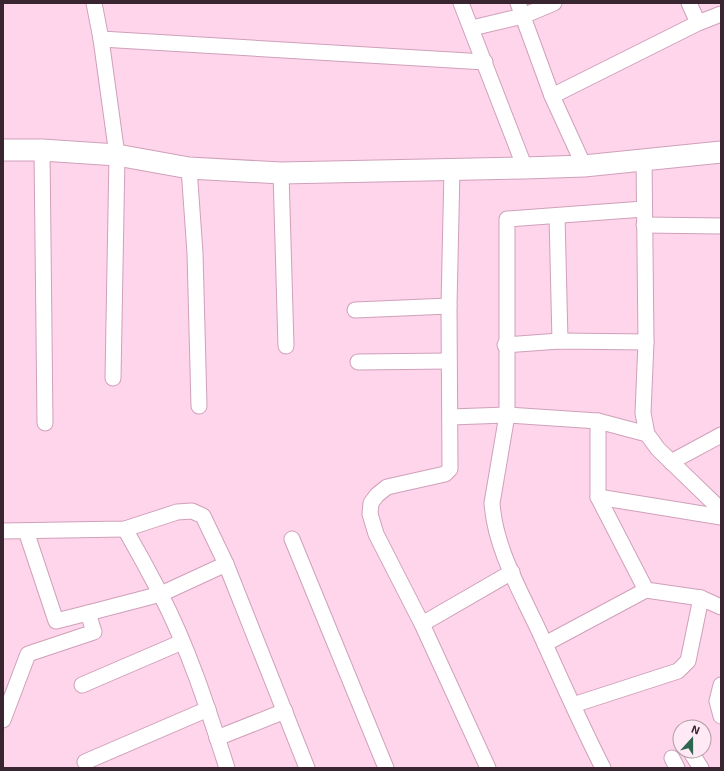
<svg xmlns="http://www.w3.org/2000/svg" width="724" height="771" font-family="'Exo 2',sans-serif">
  <rect width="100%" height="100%" fill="#fed5ea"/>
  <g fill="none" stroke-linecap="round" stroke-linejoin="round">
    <defs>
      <g id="street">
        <polyline points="94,3 101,39 117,155 113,378"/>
        <polyline points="461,3 525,168"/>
        <polyline points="518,3 552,96 584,166"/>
        <polyline points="689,3 698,23"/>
        <polyline points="472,28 523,16 554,3"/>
        <polyline points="101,39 485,62"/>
        <polyline points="552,96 698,23 721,14"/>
        <polyline points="42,150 45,423"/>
        <polyline points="644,158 646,342 643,413 647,434 658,449 721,510"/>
        <polyline points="189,168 195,253 199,406"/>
        <polyline points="452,169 449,306 450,469 445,474 387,487 377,495 371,503 370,514 376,534 422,624 488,768"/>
        <polyline points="281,173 286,346"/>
        <polyline points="557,216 560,341"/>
        <polyline points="644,225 721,226"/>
        <polyline points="355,310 449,306"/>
        <polyline points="505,345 560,341 646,342"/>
        <polyline points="358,362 449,361"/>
        <polyline points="450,417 507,415 598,421 647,434"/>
        <polyline points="598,421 598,497 646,590"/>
        <polyline points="671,462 721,435"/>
        <polyline points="598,497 721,517"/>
        <path d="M 125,529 C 137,550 149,572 160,593 C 189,649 208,709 227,768"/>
        <polyline points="3,531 125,529 177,512 192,511 203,516 226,564 307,768"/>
        <polyline points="292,539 386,768"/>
        <polyline points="88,613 161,594 226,564"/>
        <polyline points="422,624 512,572"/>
        <polyline points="545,644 646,590 701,598 721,607"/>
        <polyline points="82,685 182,642"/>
        <polyline points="721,685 717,701 721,716"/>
        <polyline points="573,705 678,671 688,661 701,598"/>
        <polyline points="3,720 28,654 94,632 88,613 56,621 26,531"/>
        <polyline points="217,738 285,711"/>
        <polyline points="692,754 701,768"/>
        <polyline points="672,758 677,768"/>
        <polyline points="85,762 208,709"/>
        <path d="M 603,768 C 580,723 560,677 539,631 C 520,590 495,548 492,503 L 507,415 L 507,219 L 644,209"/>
      </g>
      <polyline id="secondary" points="3,150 42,150 117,155 189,168 281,173 525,168 584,166 721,152"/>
    </defs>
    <use href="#street" stroke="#d0a0ba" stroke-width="17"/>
    <use href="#secondary" stroke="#d0a0ba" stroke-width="23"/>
    <use href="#street" stroke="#fff" stroke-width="15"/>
    <use href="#secondary" stroke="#fff" stroke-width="21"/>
  </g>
  <rect width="724" height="771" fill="none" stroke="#38252f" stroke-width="8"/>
  <g transform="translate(692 739) rotate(21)"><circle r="19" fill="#fee9f4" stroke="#af9ba5"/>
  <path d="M0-3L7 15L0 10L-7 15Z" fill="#2b664f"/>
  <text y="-6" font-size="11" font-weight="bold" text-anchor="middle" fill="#38252f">N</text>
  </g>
</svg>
